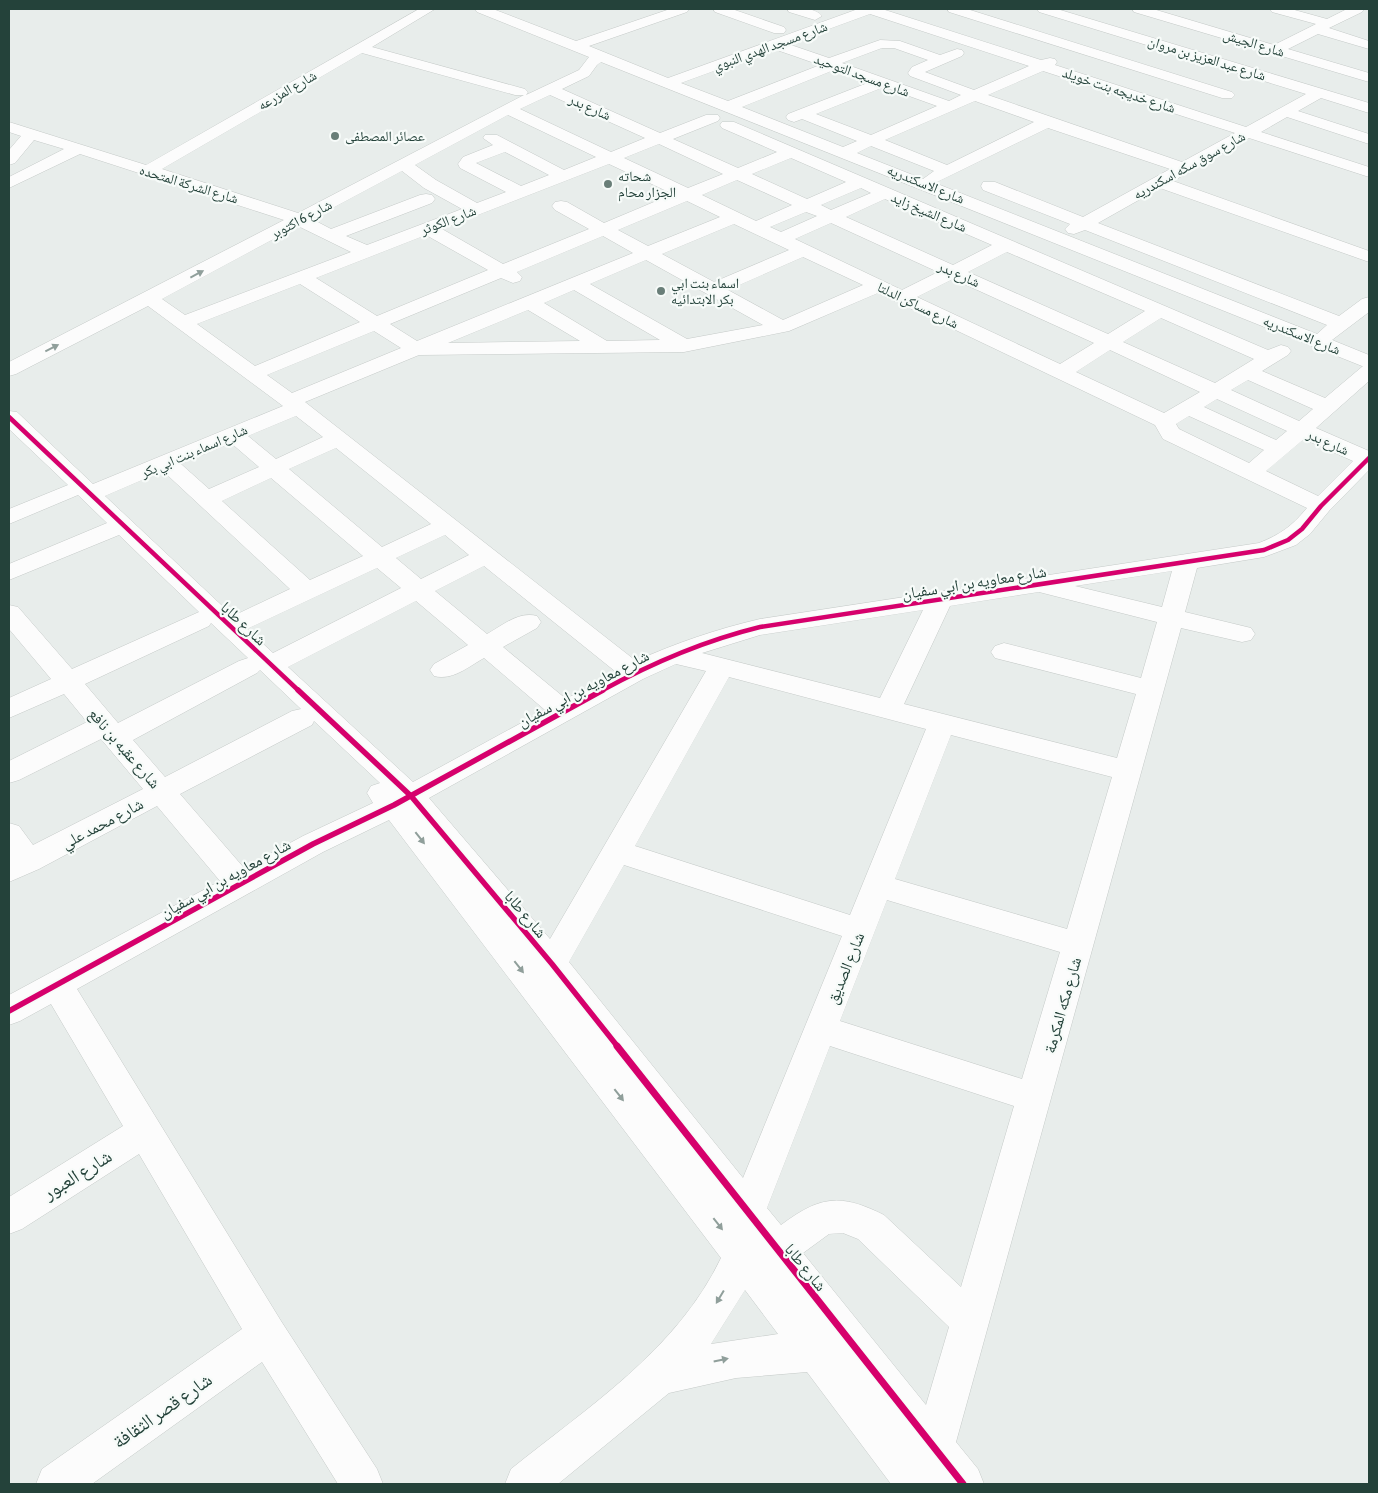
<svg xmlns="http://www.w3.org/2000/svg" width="1378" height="1493" font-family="'Asap Condensed','Noto Naskh Arabic',sans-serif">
  <rect width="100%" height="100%" fill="#e8edeb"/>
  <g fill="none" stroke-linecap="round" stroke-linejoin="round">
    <defs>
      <g id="minor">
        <path d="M 419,9 L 435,9 L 372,47 L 525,89 L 528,92 L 526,95 L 579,70 L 589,57 L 477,12 L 475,9 L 493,9 L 576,41 L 670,9 L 689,9 L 687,12 L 589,46 L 668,78 L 858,9 L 882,9 L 1041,60 L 1050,58 L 1055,59 L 1057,62 L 1055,65 L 1246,127 L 1306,94 L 1039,12 L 1037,9 L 1057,9 L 1369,103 L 1369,113 L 1321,98 L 1298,111 L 1369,134 L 1369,144 L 1287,117 L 1261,132 L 1369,167 L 1369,177 L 1249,138 L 1173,181 L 1369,251 L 1369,262 L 1160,188 L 1098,223 L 1339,316 L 1362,299 L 1369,297 L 1369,312 L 1332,340 L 1369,355 L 1369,381 L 1316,428 L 1369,451 L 1369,470 L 1329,511 L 1310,534 L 1296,545 L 1264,557 L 1197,568 L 1185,612 L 1251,628 L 1255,634 L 1251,640 L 1242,642 L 1181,628 L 956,1442 L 978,1469 L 984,1484 L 891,1484 L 807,1372 L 736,1378 L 669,1393 L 558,1484 L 505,1484 L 511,1469 C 588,1407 677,1350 721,1258 L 389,820 L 323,852 L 77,989 L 281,1321 L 377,1469 L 383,1484 L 338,1484 L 262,1362 L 92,1484 L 36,1484 L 42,1469 L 242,1329 L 139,1154 L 22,1229 L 9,1234 L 9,1197 L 123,1126 L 51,1004 L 20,1021 L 9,1025 L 9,995 L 220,881 L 157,806 L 39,869 L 9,882 L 9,823 L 19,826 L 33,845 L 143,789 L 101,739 L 19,780 L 9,783 L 9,761 L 87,722 L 64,694 L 9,718 L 9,698 L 51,679 L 9,629 L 9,605 L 18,607 L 72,669 L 199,612 L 119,535 L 9,580 L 9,564 L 107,523 L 78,495 L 9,524 L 9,509 L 68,485 L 9,429 L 9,411 L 17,412 L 93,484 L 283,406 L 148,306 L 16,374 L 9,376 L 9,362 L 284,220 L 80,154 L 9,188 L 9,177 L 64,149 L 34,140 L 15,163 L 9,165 L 9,150 L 21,136 L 9,132 L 9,122 L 146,165 ZM 870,14 L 1029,66 L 974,90 L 925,72 L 962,56 L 964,53 L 962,50 L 957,49 L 940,55 L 900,41 L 880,40 L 829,58 L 788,44 ZM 882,48 L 894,48 L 928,60 L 912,67 L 908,73 L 910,76 L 961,95 L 949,101 L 842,63 ZM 774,49 L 820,65 L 728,101 L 681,83 ZM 362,53 L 515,95 L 524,95 L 298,213 L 162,169 ZM 601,62 L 1362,366 L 1363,366 L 1325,398 L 1262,371 L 1288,355 L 1291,351 L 1288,347 L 1281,345 L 1268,350 L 734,122 L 722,122 L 720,125 L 722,128 L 777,152 L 738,168 L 673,139 L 718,121 L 720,118 L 718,115 L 706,115 L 660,133 L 562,89 L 589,76 L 597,65 ZM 834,70 L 870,82 L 788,114 L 786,117 L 788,120 L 794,122 L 802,119 L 857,141 L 843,147 L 742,107 ZM 1043,71 L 1235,133 L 1182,162 L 988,95 ZM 884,87 L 937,106 L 871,135 L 816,114 ZM 550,95 L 645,138 L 611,152 L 520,109 ZM 975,101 L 1034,122 L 947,165 L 885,140 ZM 508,115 L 596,157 L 564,170 L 497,135 L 485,135 L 483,138 L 493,145 L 463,157 L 458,164 L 460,168 L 506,192 L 477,203 L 436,180 L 415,165 ZM 1048,128 L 1170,169 L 1083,217 L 995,182 L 983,182 L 981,186 L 983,190 L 1070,224 L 1065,229 L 1068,233 L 1074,234 L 1085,230 L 1327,325 L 1317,334 L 935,183 ZM 659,144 L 723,174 L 688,188 L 624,158 ZM 871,146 L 934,171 L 923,179 L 857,153 ZM 505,152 L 549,175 L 521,186 L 476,163 ZM 791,158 L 846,182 L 807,199 L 752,174 ZM 609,164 L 673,194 L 604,223 L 567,202 L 561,201 L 555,202 L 552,206 L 555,210 L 589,229 L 503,264 L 442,229 ZM 402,171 L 424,188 L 462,209 L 367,245 L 346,236 L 432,203 L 435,199 L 432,195 L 426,194 L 420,195 L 331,229 L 312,219 ZM 737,180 L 792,205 L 756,221 L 702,195 ZM 861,188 L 871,193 L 831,210 L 821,205 ZM 885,199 L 992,245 L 953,265 L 846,217 ZM 687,201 L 720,217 L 648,246 L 618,230 ZM 806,212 L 817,216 L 781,232 L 770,227 ZM 831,223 L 938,272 L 902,290 L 795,239 ZM 734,224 L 789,250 L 714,282 L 662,254 ZM 298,226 L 351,252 L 185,315 L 162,299 ZM 426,235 L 488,270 L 377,316 L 316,278 ZM 603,236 L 633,253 L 417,341 L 390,324 L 501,278 L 513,283 L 520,281 L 522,277 L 517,272 ZM 1007,252 L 1145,311 L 1108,334 L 968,272 ZM 803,257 L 863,285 L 783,320 L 728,290 ZM 646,260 L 763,325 L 687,339 L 590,284 ZM 953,279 L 1094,343 L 1060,364 L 917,297 ZM 300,284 L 360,322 L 255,366 L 197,324 ZM 574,290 L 660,340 L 607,341 L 544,303 ZM 878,293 L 1155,425 L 1163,439 L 1307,508 C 1291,527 1281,534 1259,543 L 760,619 C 717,629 676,643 636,661 L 305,402 L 419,355 L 684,352 L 789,331 ZM 528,310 L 580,341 L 448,343 ZM 1161,318 L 1254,359 L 1215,383 L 1123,342 ZM 374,331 L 401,348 L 292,393 L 267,375 ZM 1110,350 L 1200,392 L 1164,413 L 1076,372 ZM 1248,380 L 1313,409 L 1299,421 L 1231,390 ZM 1217,399 L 1287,431 L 1276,440 L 1204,407 ZM 296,416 L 323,437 L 276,459 L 248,436 ZM 1189,416 L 1264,450 L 1249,463 L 1179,429 L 1176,424 ZM 1304,439 L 1353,461 L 1318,496 L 1266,471 ZM 231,443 L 259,467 L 209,489 L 181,464 ZM 336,448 L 431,524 L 382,547 L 289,469 ZM 163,471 L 290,589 L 233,616 L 105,496 ZM 271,478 L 363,556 L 310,580 L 222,501 ZM 445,535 L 469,555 L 421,579 L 396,558 ZM 484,566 L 616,672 L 566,699 L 503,647 L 537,628 L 541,622 L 537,616 C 519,611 503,625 487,634 L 435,591 ZM 377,568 L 401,588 L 273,653 L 247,629 ZM 1172,571 L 1162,607 L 1075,586 ZM 1039,592 L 1157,622 L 1141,678 L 1004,643 L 995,646 L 991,652 L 995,658 L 1136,694 L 1117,758 L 904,704 L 950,606 ZM 416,601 L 468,645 L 434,664 L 430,670 L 434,676 C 452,681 468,667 484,658 L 545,710 L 413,782 L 288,667 ZM 923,610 L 880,698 L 702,653 L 760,635 ZM 211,623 L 248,658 L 239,661 L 118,723 L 85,684 L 209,626 ZM 676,664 L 706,671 L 550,939 L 429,798 L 643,679 ZM 260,670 L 301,709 L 292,711 L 165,777 L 133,740 L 257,673 ZM 729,677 L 926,729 L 850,915 L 635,846 ZM 314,721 L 380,783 L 371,786 L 367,793 L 373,803 L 303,836 L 244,868 L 180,794 L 312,725 ZM 951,735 L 1112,777 L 1067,929 L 895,879 ZM 624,865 L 842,936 L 743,1178 L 569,962 ZM 887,900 L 1060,952 L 1022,1079 L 840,1021 ZM 830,1046 L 1014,1106 L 961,1287 L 884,1215 C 840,1193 820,1196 781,1225 L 767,1208 ZM 843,1233 L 858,1239 L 949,1327 L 926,1405 L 803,1253 L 829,1234 ZM 745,1290 L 778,1334 L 711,1344 Z"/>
        <polygon points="713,9 732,9 784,27 786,30 784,33 774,33 715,12"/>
        <path d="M 787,9 C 798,8 814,7 822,16 L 815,20 L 789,12 Z"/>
        <polygon points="947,9 967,9 1232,92 1235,95 1232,98 1222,98 949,12"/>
        <polygon points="1132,9 1153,9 1274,45 1316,24 1272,12 1270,9 1291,9 1327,19 1347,9 1364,9 1362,12 1329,28 1369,41 1369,49 1318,34 1288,49 1369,73 1369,82 1134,12"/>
      </g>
    </defs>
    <use href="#minor" stroke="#c5cac8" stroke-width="1"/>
    <use href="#minor" fill="#fcfcfc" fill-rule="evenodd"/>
    <defs>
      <g id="cycleway-far2">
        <polyline points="9,417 299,691"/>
        <path d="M 601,691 C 652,663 703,641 760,627 L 1264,550 L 1288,540 L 1302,529 L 1321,506 L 1369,458"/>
      </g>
      <g id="cycleway-far1">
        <polyline points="298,690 411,796 552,964 618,1047"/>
        <polyline points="9,1011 313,844 394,805 603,690"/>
      </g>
      <polyline id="cycleway" points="617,1046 963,1484"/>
    </defs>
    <use href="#cycleway-far2" stroke="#f7fbf9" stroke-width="7"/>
    <use href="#cycleway-far1" stroke="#f7fbf9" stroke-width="9"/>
    <use href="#cycleway" stroke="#f7fbf9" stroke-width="10"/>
    <use href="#cycleway-far2" stroke="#d6006c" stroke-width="4.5"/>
    <use href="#cycleway-far1" stroke="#d6006c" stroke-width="5.5"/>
    <use href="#cycleway" stroke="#d6006c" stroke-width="7"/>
  </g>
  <defs><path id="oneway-solid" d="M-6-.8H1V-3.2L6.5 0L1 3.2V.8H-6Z" transform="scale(1.25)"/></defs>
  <g fill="#909f9b">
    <use href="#oneway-solid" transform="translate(197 274) rotate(-28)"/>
    <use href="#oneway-solid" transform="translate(52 348) rotate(-27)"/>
    <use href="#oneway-solid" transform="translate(420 838) rotate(52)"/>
    <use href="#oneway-solid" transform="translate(519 967) rotate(52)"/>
    <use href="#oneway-solid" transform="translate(619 1095) rotate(52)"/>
    <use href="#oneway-solid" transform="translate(718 1224) rotate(52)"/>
    <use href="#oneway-solid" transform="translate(720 1297) rotate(121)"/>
    <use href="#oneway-solid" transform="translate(721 1360) rotate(-12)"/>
  </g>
  <g fill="#697e78" stroke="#f7fbf9" stroke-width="2">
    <circle cx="335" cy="136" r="5"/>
    <circle cx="608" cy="184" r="5"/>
    <circle cx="661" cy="291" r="5"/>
  </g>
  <g text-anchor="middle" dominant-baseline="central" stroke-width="4.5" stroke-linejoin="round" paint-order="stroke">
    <g font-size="14" fill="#24423a" stroke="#f7fbf9">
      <text transform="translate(1254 43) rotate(17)">شارع الجيش</text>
      <text transform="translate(770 46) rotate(-20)">شارع مسجد الهدي النبوي</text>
      <text transform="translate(1207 58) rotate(17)">شارع عبد العزيز بن مروان</text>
      <text transform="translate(862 75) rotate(20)">شارع مسجد التوحيد</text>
      <text transform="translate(287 90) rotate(-30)">شارع المزرعه</text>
      <text transform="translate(1119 90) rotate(18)">شارع خديجه بنت خويلد</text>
      <text transform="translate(590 107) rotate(24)">شارع بدر</text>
      <text transform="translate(1189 165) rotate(-29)">شارع سوق سكه اسكندريه</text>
      <text transform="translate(189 184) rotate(17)">شارع الشركة المتحده</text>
      <text transform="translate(926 184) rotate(22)">شارع الاسكندريه</text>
      <text transform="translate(929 212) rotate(23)">شارع الشيخ زايد</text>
      <text transform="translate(301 219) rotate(-28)">شارع 6 اكتوبر</text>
      <text transform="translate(448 220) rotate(-21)">شارع الكوثر</text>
      <text transform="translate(959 274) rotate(24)">شارع بدر</text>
      <text transform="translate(918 305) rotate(26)">شارع مساكن الدلتا</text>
      <text transform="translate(1302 335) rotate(22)">شارع الاسكندريه</text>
      <text transform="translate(1328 442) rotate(24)">شارع بدر</text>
      <text transform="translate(194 451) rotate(-23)">شارع اسماء بنت ابي بكر</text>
    </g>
    <g font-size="14" fill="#24423a" stroke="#f7fbf9" text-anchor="start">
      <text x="345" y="136">عصائر المصطفى</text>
      <text x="618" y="176">شحاته<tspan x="618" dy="16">الجزار محام</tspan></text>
      <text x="671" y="283">اسماء بنت ابي<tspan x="671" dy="16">بكر الابتدائيه</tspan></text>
    </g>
    <g font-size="16" fill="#24423a" stroke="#f7fbf9">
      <text transform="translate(974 582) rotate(-9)">شارع معاويه بن ابي سفيان</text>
      <text transform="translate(244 623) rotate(43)">شارع طابا</text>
      <text transform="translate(583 688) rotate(-28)">شارع معاويه بن ابي سفيان</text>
      <text transform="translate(125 748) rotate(49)">شارع عقبه بن نافع</text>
      <text transform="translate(102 823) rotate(-28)">شارع محمد علي</text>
      <text transform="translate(225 878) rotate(-29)">شارع معاويه بن ابي سفيان</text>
      <text transform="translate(526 914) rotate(50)">شارع طابا</text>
      <text transform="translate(845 968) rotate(-68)">شارع الصديق</text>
      <text transform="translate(1062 1005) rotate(-74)">شارع مكه المكرمة</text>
      <text transform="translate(806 1267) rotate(51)">شارع طابا</text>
    </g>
    <g font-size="19" fill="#24423a" stroke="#f7fbf9">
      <text transform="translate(77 1174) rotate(-32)">شارع العبور</text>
      <text transform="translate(162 1410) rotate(-35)">شارع قصر الثقافة</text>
    </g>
  </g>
  <rect width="1378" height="1493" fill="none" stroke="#24423a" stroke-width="20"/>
</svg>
